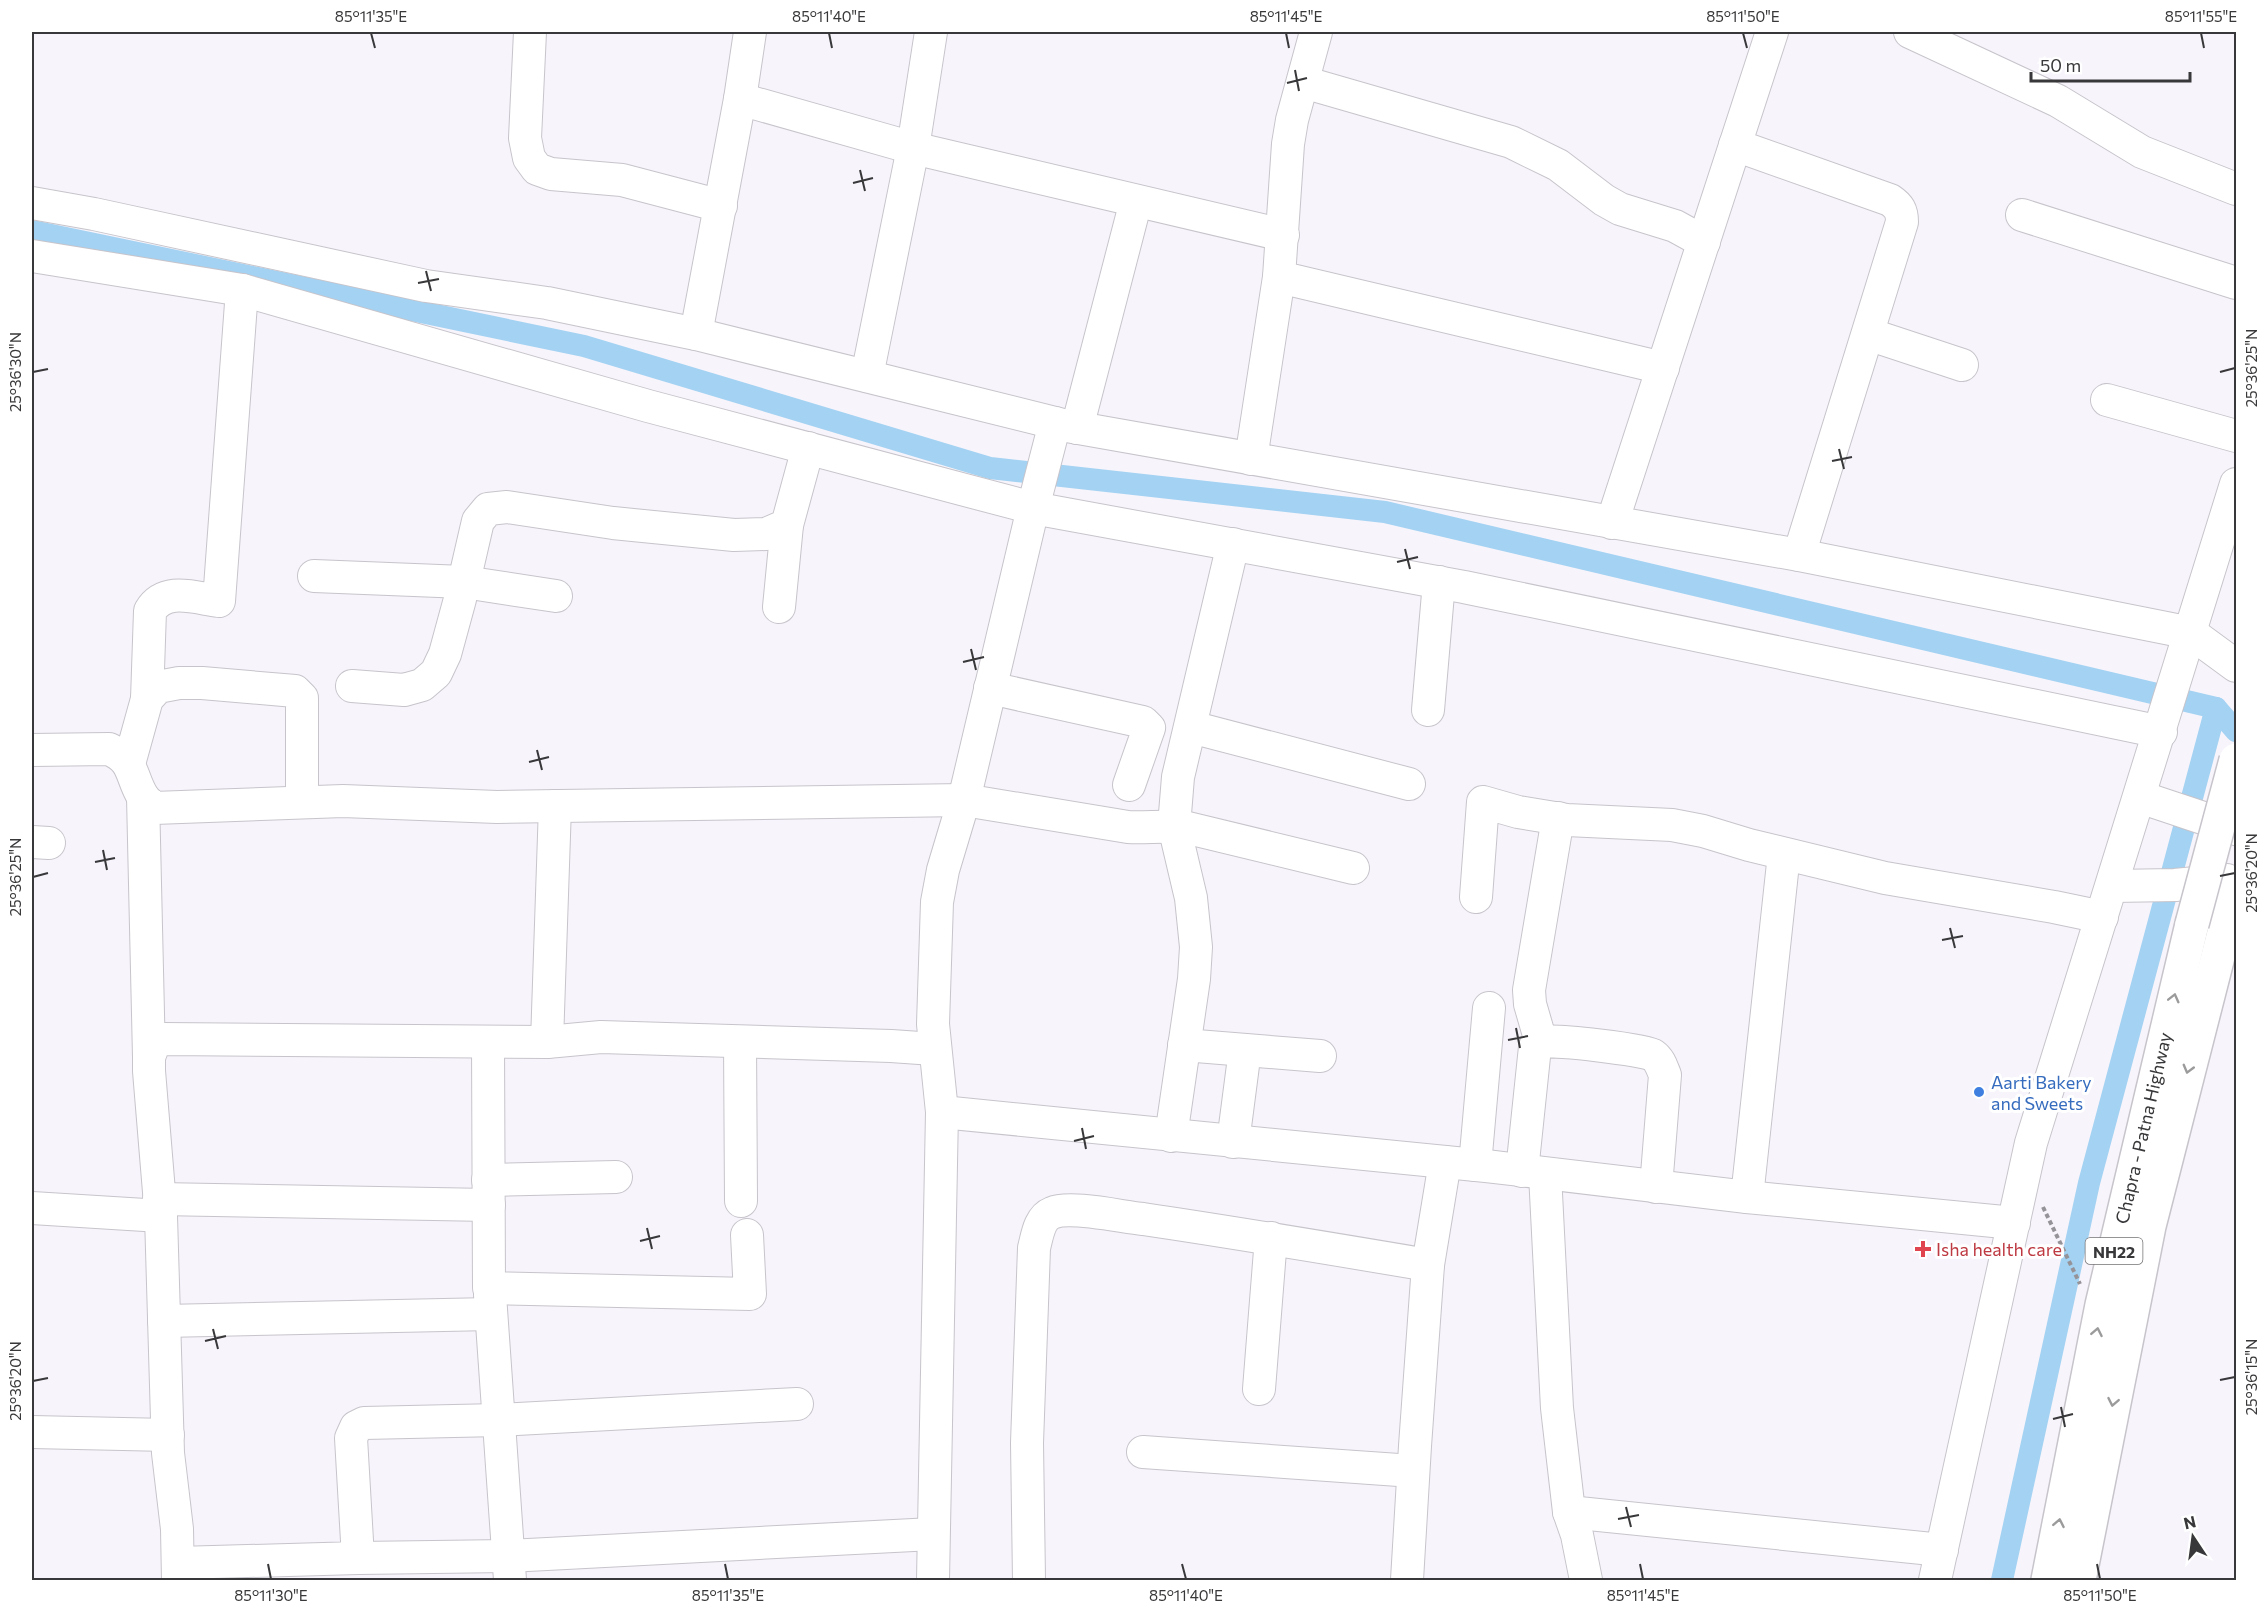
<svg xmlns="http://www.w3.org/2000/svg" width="2268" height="1612" font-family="Commissioner,sans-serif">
  <rect width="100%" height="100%" fill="#f7f4fb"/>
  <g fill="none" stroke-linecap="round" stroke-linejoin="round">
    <g stroke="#a3d2f2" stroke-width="22">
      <polyline points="32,231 584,346 990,468 1385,512 2216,708 2236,731"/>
      <polyline points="2002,1580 2089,1183 2216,708"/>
    </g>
    <defs>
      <g id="minor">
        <polyline points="530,32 525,138 529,158 537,169 551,174 622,180 721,206"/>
        <polyline points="1316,32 1292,120 1288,144 1279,277 1663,368"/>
        <polyline points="1910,32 2058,101 2142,152 2236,189"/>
        <polyline points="1303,82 1511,142 1558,165 1604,200 1620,209 1675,226 1704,242"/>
        <polyline points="740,99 913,148 1283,235"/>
        <path d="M 1735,145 L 1890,200 C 1899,206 1902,211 1902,222 L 1799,555"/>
        <polyline points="32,203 94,214 426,286 547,303 696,334 1067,426 1799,555 2191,633 2236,666"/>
        <polyline points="2022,215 2236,283"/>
        <polyline points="32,256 242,290 648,406 1033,508 1464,587 2161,732"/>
        <polyline points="696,334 740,99 750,32"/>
        <polyline points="1868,334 1962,365"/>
        <polyline points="867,376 913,148 931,32"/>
        <polyline points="2107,400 2236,436"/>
        <polyline points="1077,428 1136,201"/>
        <polyline points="1251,459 1279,277"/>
        <polyline points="1612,523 1772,32"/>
        <polyline points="314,576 464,582 556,596"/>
        <polyline points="779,607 787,525"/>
        <polyline points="352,686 404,690 422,685 436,673 445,654 460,599 478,521 488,509 507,507 613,523 734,535 766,534 787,525 808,448"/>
        <polyline points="990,688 1143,722 1149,728 1129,785"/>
        <path d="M 147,699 L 150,611 C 165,586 195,598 219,601 L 242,290"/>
        <polyline points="1428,710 1439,582"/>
        <polyline points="1191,727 1409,784"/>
        <path d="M 32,750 L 109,749 C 135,760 130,776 143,797 C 146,801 150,804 154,808 L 343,801 L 497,807 L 964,800 L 1128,827 C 1148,828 1168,825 1188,828 L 1353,868"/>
        <polyline points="129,764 147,699 158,687 179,683 202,683 295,691 302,698 302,802"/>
        <polyline points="143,797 149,1057"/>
        <polyline points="2140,797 2236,829"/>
        <polyline points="32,842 49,843"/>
        <polyline points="2112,886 2175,885 2227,880"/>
        <polyline points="1476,897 1483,802 1518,812 1567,820 1672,825 1703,831 1749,845 1885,878 2054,907 2102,917"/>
        <polyline points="488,1042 489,1288 750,1294 747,1235"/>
        <polyline points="547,1042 555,806"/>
        <polyline points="740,1042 741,1201"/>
        <polyline points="1541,1042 1530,1004 1529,990 1558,818"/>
        <polyline points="1184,1045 1320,1056"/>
        <polyline points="942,1112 1486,1166 1747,1197 2014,1223"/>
        <polyline points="1171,1136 1194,979 1196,947 1191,898 1174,826 1178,777 1233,544"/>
        <polyline points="1233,1142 1245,1050"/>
        <polyline points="1475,1165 1489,1008"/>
        <path d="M 1522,1171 L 1535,1047 C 1537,1046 1540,1043 1543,1042 C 1553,1039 1646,1050 1653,1055 C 1660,1060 1662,1068 1665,1075 L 1656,1187"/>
        <polyline points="1545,1174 1557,1408 1569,1512 1577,1535 1586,1580"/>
        <polyline points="488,1180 616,1177"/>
        <polyline points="1747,1197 1784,854"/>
        <polyline points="159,1199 489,1205"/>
        <polyline points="32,1208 161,1216"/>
        <polyline points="490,1295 510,1580"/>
        <polyline points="164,1321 491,1314"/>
        <polyline points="1259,1389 1271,1238"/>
        <polyline points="32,1432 168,1435"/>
        <polyline points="1143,1452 1413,1471"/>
        <polyline points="1569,1512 1942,1550"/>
        <polyline points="358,1558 508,1556 933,1534"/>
        <polyline points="178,1563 358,1558 351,1438 356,1427 364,1423 499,1420 797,1404"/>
        <polyline points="178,1580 177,1529 168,1453 161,1216 149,1071 149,1057 154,1044 163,1039 547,1042 601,1037 891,1046 934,1049"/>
        <polyline points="933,1580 942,1112 933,1024 937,902 943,870 964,800 1033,508 1055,423"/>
        <path d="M 1029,1580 L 1027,1443 L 1034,1248 C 1037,1237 1039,1218 1052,1213 C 1070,1205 1122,1217 1143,1219 C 1238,1233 1333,1249 1428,1265"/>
        <polyline points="1407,1580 1415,1446 1428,1265 1445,1162"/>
        <polyline points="1935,1580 2031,1143 2236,484"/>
      </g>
      <g id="highway">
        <polyline points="2048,1580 2102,1305 2192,924"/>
        <polyline points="2079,1580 2149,1226 2236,886"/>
      </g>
    </defs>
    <use href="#minor" stroke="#c7c4cb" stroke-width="34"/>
    <use href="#highway" stroke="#c7c4cb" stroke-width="36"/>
    <polyline stroke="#959398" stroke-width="4" stroke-dasharray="4.5 3" stroke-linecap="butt" points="2043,1207 2080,1284"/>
    <use href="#minor" stroke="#fff" stroke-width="32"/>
    <use href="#highway" stroke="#fff" stroke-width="33"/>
    <defs>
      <polyline id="highway-bridge" points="2192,924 2236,760"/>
    </defs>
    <use href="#highway-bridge" stroke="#c7c4cb" stroke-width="36" stroke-linecap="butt"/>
    <use href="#highway-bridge" stroke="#fff" stroke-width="33"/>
  </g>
  <defs><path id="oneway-chevron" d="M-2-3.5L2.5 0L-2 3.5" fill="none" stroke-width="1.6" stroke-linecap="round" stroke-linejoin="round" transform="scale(1.5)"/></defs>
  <g stroke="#9c9b9c">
    <use href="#oneway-chevron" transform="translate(2174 998) rotate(-76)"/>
    <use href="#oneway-chevron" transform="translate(2188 1069) rotate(105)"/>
    <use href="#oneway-chevron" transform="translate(2097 1332) rotate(-79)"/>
    <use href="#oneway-chevron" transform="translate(2113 1402) rotate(101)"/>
    <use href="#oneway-chevron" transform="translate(2059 1523) rotate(-79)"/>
  </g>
  <path fill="none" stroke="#383739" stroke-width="2" d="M 371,33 L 375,48M 829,33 L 832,48M 1286,33 L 1289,48M 1743,33 L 1747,48M 2201,33 L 2204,48M 1295,70 L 1299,91M 1287,83 L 1307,78M 860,170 L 865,191M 853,183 L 873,178M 426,271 L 431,291M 418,283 L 439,279M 33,372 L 48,369M 2220,372 L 2235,368M 1839,449 L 1844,469M 1832,461 L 1852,457M 1405,549 L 1410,569M 1397,562 L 1418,557M 971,649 L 976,670M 963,662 L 984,657M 537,750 L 542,770M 529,762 L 549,757M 103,850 L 107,870M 95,862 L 115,858M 2220,876 L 2235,873M 33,877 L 48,873M 1950,928 L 1955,948M 1942,940 L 1963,936M 1516,1028 L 1520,1048M 1508,1040 L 1528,1036M 1082,1128 L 1086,1149M 1074,1141 L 1094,1136M 647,1228 L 652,1249M 640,1241 L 660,1236M 213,1329 L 218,1349M 205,1341 L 226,1336M 2220,1380 L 2235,1377M 33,1381 L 48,1378M 2061,1407 L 2065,1427M 2053,1419 L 2073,1414M 1626,1507 L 1631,1527M 1618,1519 L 1639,1515M 268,1564 L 271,1579M 725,1564 L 728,1579M 1182,1564 L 1186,1579M 1640,1564 L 1643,1579M 2097,1564 L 2100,1579"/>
  <circle fill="#3f7fe0" stroke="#fff" stroke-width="2" cx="1979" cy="1092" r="6"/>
  <path fill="#e0444e" stroke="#fff" stroke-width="2" d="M1920 1240h6v6h6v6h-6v6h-6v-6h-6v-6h6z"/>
  <g text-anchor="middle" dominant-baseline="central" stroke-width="6" stroke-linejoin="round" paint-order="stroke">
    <rect fill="#fff" stroke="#747374" stroke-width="1.5" x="2085.5" y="1238" width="57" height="26" rx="4.5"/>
    <g font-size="16" font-weight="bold" fill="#383739">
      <text x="2114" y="1251">NH22</text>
    </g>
    <g font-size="18" fill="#366cbe" stroke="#fff" text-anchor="start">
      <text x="1991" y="1082">Aarti Bakery<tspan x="1991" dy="21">and Sweets</tspan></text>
    </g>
    <g font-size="18" fill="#383739" stroke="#fff">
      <text transform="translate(2143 1128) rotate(-77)">Chapra - Patna Highway</text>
    </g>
    <g font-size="18" fill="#be3a42" stroke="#fff" text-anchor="start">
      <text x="1936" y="1249">Isha health care</text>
    </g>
  </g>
  <rect width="2268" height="1612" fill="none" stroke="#ffffff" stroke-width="66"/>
  <g transform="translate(2193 1537) rotate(347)" stroke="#ffffff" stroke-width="4.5" paint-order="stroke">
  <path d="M0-4.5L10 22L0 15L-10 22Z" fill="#383739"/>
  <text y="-9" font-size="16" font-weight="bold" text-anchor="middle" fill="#383739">N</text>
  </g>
  <path d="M2031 72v9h159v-9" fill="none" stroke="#383739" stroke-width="3"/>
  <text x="2040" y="72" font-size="18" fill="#383739" stroke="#ffffff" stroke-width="4.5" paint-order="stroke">50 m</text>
  <rect x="33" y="33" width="2202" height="1546" fill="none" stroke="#383739" stroke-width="2"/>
  <g font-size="15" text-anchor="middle" fill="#383739">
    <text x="371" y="22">85°11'35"E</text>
    <text x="829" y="22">85°11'40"E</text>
    <text x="1286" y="22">85°11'45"E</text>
    <text x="1743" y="22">85°11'50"E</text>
    <text x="2201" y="22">85°11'55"E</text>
    <text transform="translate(2252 368) rotate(-90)" y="5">25°36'25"N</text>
    <text transform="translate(16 372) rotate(-90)" y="5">25°36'30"N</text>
    <text transform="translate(2252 873) rotate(-90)" y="5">25°36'20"N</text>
    <text transform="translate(16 877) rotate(-90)" y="5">25°36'25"N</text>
    <text transform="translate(2252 1377) rotate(-90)" y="5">25°36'15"N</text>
    <text transform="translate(16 1381) rotate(-90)" y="5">25°36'20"N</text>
    <text x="271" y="1601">85°11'30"E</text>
    <text x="728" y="1601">85°11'35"E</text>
    <text x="1186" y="1601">85°11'40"E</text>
    <text x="1643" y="1601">85°11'45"E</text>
    <text x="2100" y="1601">85°11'50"E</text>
  </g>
</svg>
